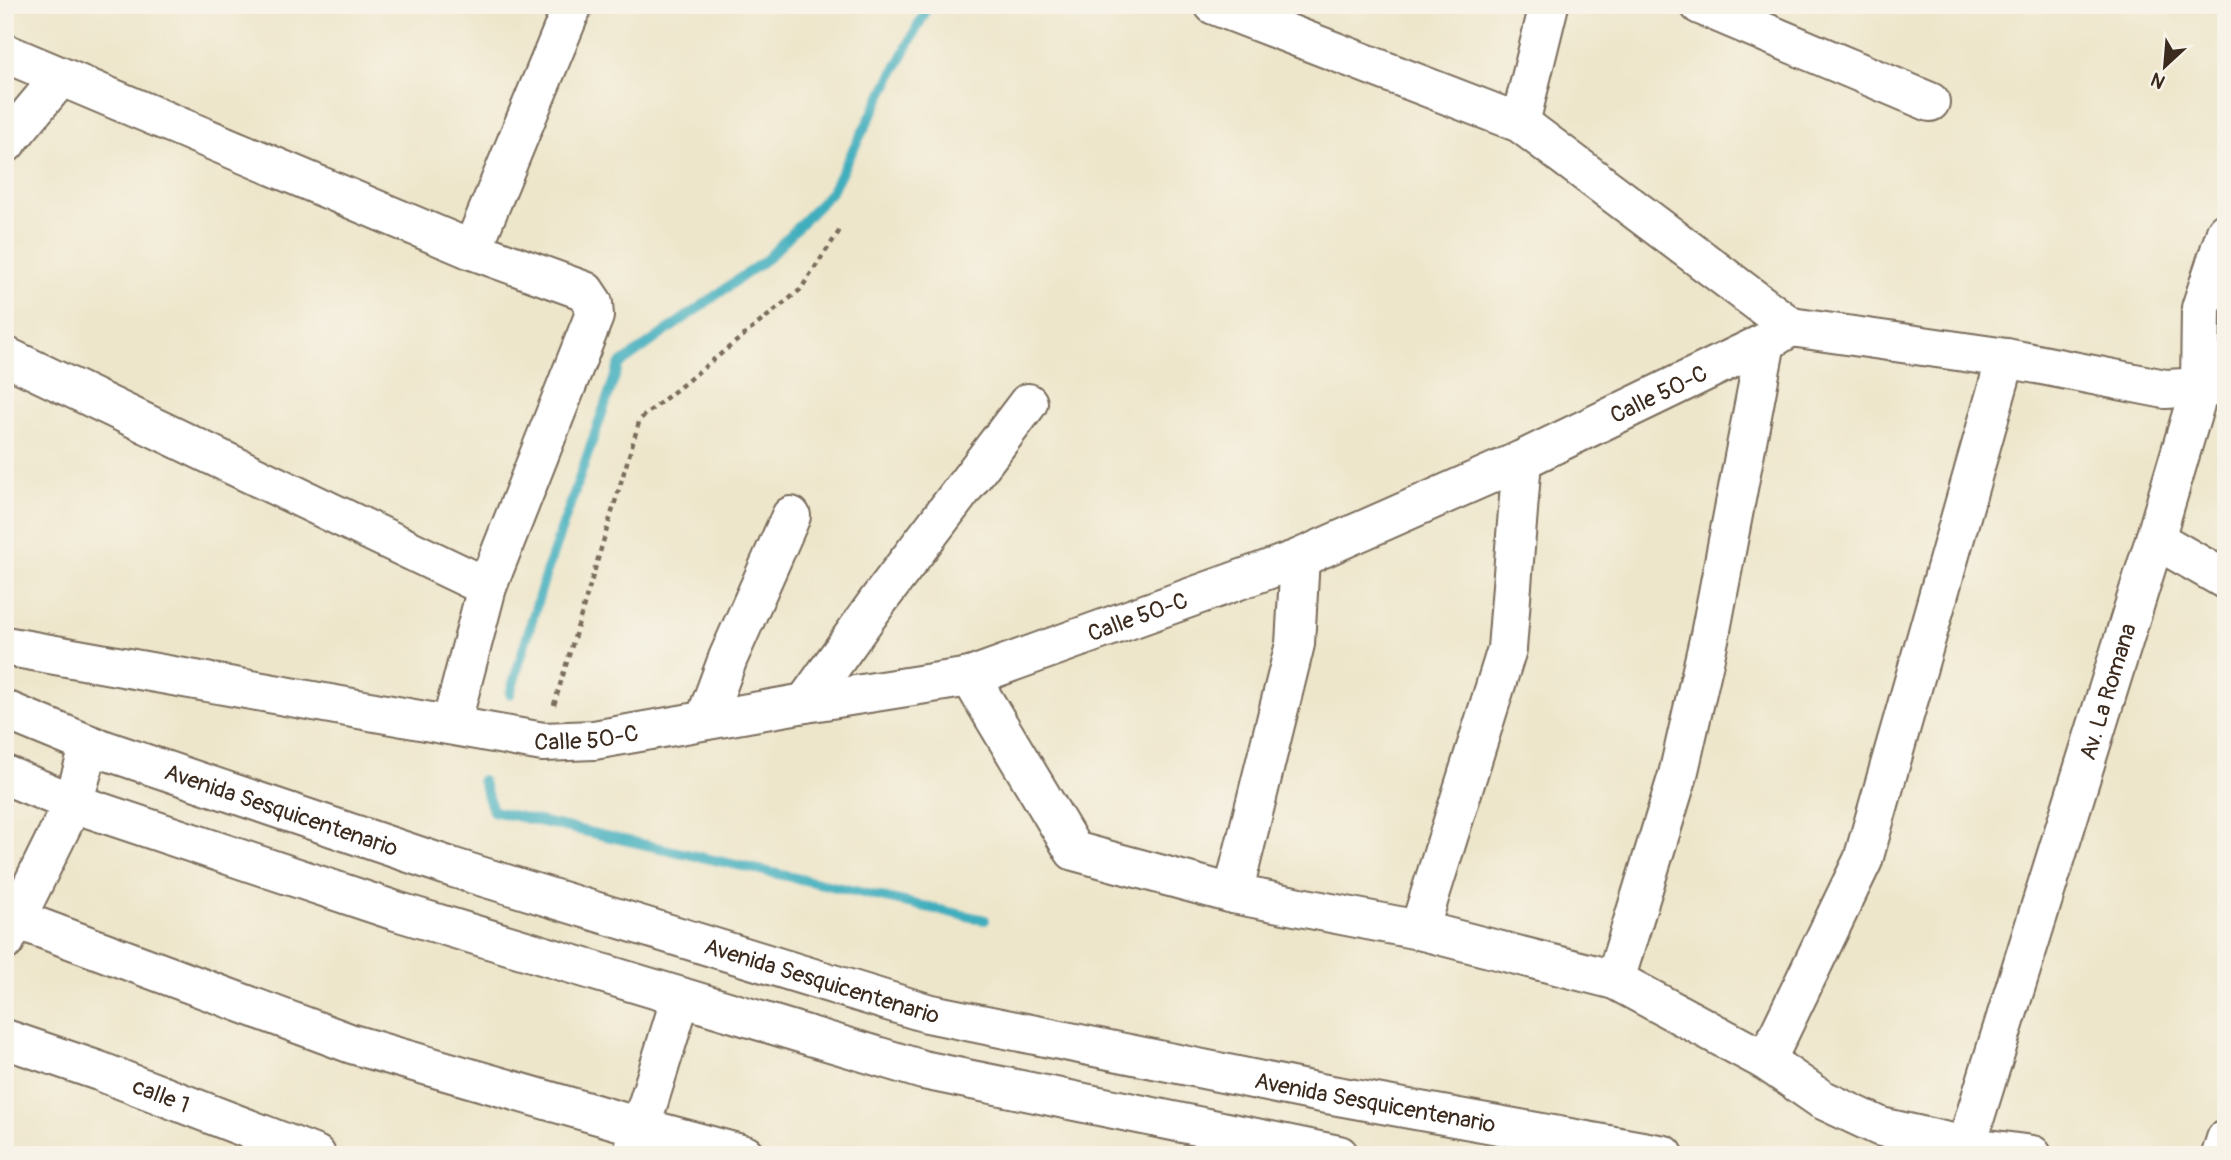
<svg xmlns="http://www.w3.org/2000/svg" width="2231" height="1160" font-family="Pangolin,sans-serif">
  <rect width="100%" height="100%" fill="#f7f3e8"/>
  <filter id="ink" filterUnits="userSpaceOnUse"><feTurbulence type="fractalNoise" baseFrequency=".0143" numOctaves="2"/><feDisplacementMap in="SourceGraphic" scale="14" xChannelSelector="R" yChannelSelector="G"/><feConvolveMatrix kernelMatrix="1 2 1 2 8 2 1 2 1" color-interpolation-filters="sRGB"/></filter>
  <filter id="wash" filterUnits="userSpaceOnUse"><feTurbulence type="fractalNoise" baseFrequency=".00686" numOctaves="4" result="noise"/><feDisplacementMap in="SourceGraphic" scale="28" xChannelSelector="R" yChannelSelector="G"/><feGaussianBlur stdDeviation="1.57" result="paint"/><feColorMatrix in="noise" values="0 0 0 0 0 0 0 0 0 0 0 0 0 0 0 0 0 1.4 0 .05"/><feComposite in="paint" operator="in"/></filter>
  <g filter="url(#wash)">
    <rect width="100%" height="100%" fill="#eee6cb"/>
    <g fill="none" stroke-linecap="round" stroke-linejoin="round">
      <g stroke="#40aebd" stroke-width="10">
        <polyline points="510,694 545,576 619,365 768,258 831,192 929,5"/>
        <polyline points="482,780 493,811 985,920"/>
      </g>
    </g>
  </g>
  <g filter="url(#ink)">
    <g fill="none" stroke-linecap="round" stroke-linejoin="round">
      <defs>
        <g id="minor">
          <polyline points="1214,5 1520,123 1791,327"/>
          <polyline points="1700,5 1930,102"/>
          <polyline points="5,53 472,250 585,291 593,303 594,316 487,587 451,725"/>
          <polyline points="1520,123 1549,5"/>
          <polyline points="5,144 60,78"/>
          <polyline points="472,250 573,5"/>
          <polyline points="5,356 487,587"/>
          <polyline points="2155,539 2226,580"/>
          <path id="s1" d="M 5,646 L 543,742 L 594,740 L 805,703 L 970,677 L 1300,558 L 1522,460 L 1766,342 L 1791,327 L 2006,358 L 2165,389 L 2226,386"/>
          <polyline points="970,677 1074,851 1233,894 1419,930 1615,980 1766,1061 1821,1099 1881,1127 1966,1146 2032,1155"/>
          <polyline points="805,703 878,601 1028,403"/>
          <path id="s2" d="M 5,710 L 90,745 L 454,868 L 927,1013 L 1321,1093 L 1664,1155"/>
          <polyline points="705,720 728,658 791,516"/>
          <polyline points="5,775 73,803 396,911 923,1070 1339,1155"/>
          <polyline points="1233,894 1295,644 1300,558"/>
          <polyline points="16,919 352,1044 640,1127 745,1155"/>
          <polyline points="1419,930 1507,649 1522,460"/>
          <polyline points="5,941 73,803 90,745"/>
          <polyline points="1615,980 1678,775 1710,635 1766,342"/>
          <path id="s3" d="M 5,1039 L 99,1071 L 316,1155"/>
          <polyline points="1766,1061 1863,860 2006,358"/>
          <path id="s4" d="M 1966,1146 L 2155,539 L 2200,387 L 2201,308 L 2226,232"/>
          <polyline points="632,1155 681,997"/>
          <polyline points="2221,1155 2226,1139"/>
        </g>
      </defs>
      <use href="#minor" stroke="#7a6c5b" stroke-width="42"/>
      <polyline stroke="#7a6c5b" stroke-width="4.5" stroke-dasharray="5 5" stroke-linecap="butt" points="554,705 640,419 800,290 840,230"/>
      <use href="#minor" stroke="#fff" stroke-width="38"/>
    </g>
  </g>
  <g text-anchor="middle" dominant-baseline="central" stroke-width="5" stroke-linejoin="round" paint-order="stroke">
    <g font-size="23" fill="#3b2a1e" stroke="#f7f3e8">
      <text stroke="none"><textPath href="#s1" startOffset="1724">Calle 50-C</textPath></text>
      <text stroke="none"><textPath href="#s1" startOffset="1157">Calle 50-C</textPath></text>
      <text stroke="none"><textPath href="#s4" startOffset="476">Av. La Romana</textPath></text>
      <text stroke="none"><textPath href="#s1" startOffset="590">Calle 50-C</textPath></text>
      <text stroke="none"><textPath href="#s2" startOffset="294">Avenida Sesquicentenario</textPath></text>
      <text stroke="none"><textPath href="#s2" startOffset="861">Avenida Sesquicentenario</textPath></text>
      <text stroke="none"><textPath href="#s3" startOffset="166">calle 1</textPath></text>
      <text stroke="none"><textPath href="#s2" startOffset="1428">Avenida Sesquicentenario</textPath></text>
    </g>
  </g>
  <rect width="2231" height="1160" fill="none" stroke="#f7f3e8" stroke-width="28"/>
  <g transform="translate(2165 66) rotate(206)" stroke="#f7f3e8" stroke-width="5" paint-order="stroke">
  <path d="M0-5L12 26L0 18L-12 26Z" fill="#3b2a1e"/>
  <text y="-10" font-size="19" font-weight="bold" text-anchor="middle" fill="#3b2a1e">N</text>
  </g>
</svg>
